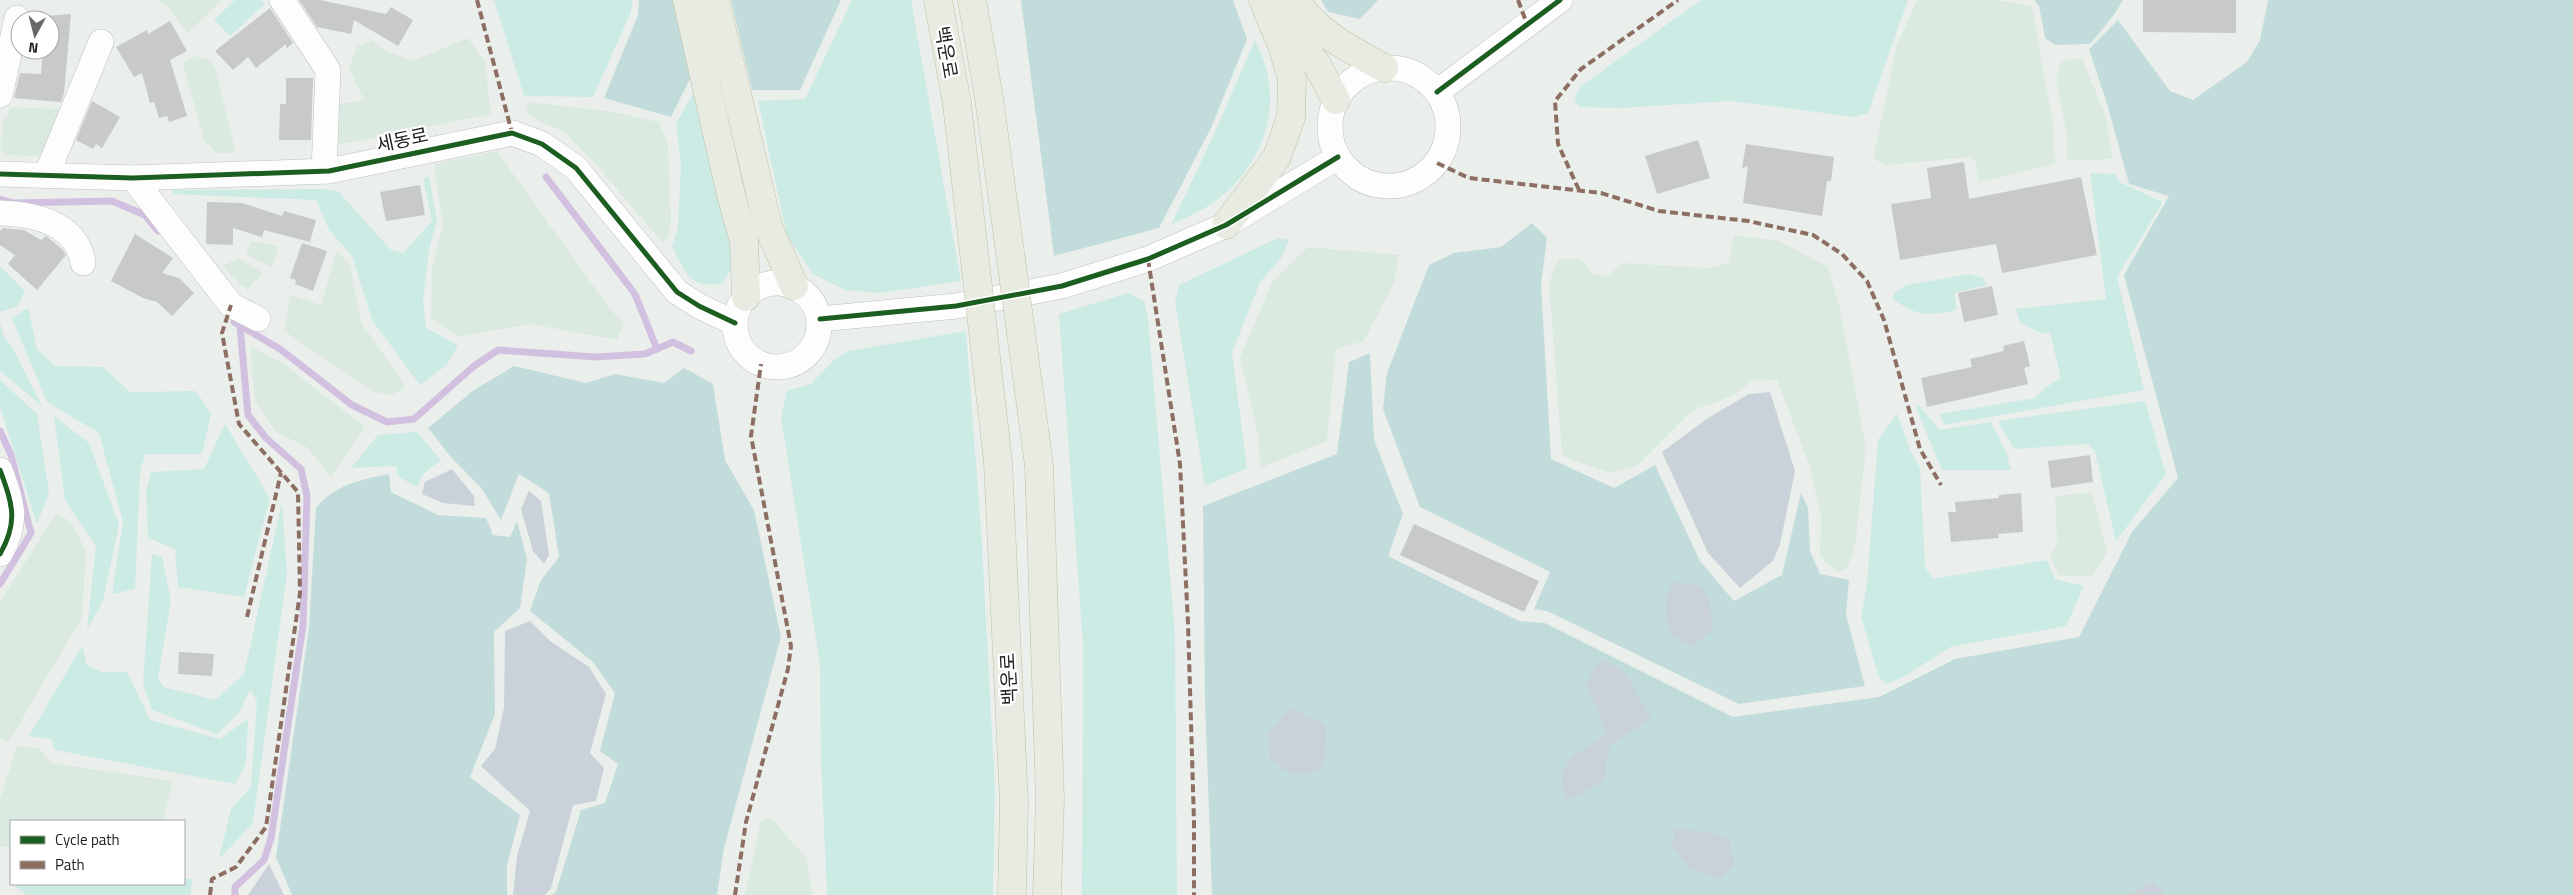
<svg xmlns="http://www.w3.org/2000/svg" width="2573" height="895" font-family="'Titillium Web','Noto Sans KR',sans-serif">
  <rect width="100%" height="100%" fill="#ebefeb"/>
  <g fill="#dbeae1">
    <polygon points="158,0 223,0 187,33 171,10"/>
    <polygon points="1917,0 1996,0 2032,6 2053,124 2055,164 1979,182 1975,161 1969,157 1887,165 1873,159 1897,45"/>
    <polygon points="468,38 485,62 491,114 337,145 339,104 364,100 349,68 357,46 372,40 382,49 412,61"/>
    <polygon points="193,56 207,59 215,66 236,153 216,153 204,140 183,65"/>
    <polygon points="2082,58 2106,117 2113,159 2067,161 2067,137 2056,78 2061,62"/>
    <polygon points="527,102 609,111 659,122 668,143 671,221 668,237 662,242 602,171 565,132 538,121 526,110"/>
    <polygon points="10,107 60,109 41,156 4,155 0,148 3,120 8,116"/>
    <polygon points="497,151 610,309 624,323 617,340 530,324 458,337 431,318 432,267 443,226 434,164"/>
    <polygon points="1734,235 1779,241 1828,267 1840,308 1866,448 1855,546 1847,569 1837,572 1820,556 1821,517 1810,467 1777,380 1755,379 1736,393 1716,403 1694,409 1637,466 1609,473 1562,456 1549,283 1558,259 1581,259 1594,274 1608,276 1622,263 1711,268 1729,263"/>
    <polygon points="251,241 278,246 275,260 271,267 246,254"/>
    <polygon points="1308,247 1399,255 1394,283 1364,341 1336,349 1327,441 1260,468 1258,435 1240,358 1272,282"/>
    <polygon points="337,250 350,264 361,322 406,387 392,395 374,392 284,331 290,295 321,305"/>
    <polygon points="239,258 263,273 248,289 240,285 223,266"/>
    <polygon points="250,346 281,362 365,427 331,477 308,448 276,432 255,400"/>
    <polygon points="2092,492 2107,552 2091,577 2059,575 2050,557 2057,544 2055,496"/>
    <polygon points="57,513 72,523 86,552 82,617 8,743 0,739 0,601"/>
    <polygon points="17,746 39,748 51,763 173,781 163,821 11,821 11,848 0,846 0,799"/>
    <polygon points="770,817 806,857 813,895 745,895 761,821"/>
  </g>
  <g fill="#ccebe5">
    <polygon points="235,0 261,0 265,4 230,36 214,20"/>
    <polygon points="494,0 632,0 631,12 593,97 524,96"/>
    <polygon points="852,0 911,0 961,281 880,293 845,290 813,274 787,236 758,101 805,99"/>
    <polygon points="1701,0 1908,0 1868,113 1854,117 1731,101 1622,108 1579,107 1574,99 1581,86"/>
    <path d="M 1255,40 C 1259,50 1265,61 1267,72 C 1279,123 1255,175 1211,204 C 1199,212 1184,218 1171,225 L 1211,141 Z"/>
    <path d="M 693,93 L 733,248 L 733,266 L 723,283 C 690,290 686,273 672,247 L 678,227 L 681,166 L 676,124 Z"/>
    <polygon points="2090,173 2115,174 2119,182 2163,202 2117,277 2144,390 1944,425 1940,414 2035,398 2045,388 2061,378 2050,333 2043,334 2020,323 2016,309 2106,299"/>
    <polygon points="429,177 437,220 429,250 423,301 426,328 458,345 447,365 420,385 372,320 352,256 329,230 316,200 173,194 173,190 325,189 339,192 391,250 403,253 432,221 423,178"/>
    <polygon points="1278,238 1289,240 1282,257 1260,282 1232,353 1247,468 1205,486 1175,302 1179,285"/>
    <polygon points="0,266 25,291 18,306 0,312"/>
    <path d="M 1970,274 L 1983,278 L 1987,285 L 1954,293 L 1957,310 C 1929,316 1917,317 1893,299 L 1895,292 L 1907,285 Z"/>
    <polygon points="1128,293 1144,301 1148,318 1175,633 1177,895 1082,895 1083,645 1059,314"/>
    <polygon points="28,308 37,349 55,366 103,367 130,392 196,391 211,414 202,454 145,454 140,474 135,589 112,594 123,522 99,433 47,402 12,318"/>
    <polygon points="0,323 4,337 12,347 42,406 0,371"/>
    <polygon points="966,331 982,544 995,790 993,895 827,895 821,762 820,664 781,417 787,391 811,384 834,360 848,351"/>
    <polygon points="0,380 37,414 49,493 37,524 0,407"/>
    <polygon points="2145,401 2166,474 2116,541 2095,452 2088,444 2014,449 1998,421"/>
    <polygon points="1919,405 1939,430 1991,422 2006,452 2011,470 1942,470 1916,408"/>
    <polygon points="1897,413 1911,452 1920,468 1925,567 1933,579 2047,560 2055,579 2084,586 2066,626 1950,647 1904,677 1886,684 1879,677 1861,617 1867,584 1878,440"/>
    <polygon points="54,416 89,443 119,525 103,601 87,630 96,546 65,500"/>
    <polygon points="225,424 270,498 244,597 178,587 175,549 148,538 146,492 151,472 204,469"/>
    <polygon points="417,432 441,460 424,473 417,487 399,477 396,466 351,468 378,435"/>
    <polygon points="282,502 287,573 253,823 219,859 231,809 251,787 257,701 250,690 239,713 217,734 152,710 143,683 152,554 162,557 171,600 158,678 164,687 215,700 244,674"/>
    <polygon points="82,646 87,665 102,672 127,672 150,720 220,739 248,719 246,764 235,784 55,750 51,739 29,736"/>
    <polygon points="184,878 192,879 191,895 27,895 15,886 15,884 184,884"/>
  </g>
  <g fill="#c2dcdb">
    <polygon points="639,0 674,0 691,77 671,117 604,98 638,15"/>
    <polygon points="731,0 841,0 800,90 752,90"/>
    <polygon points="1021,0 1233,0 1247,39 1211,128 1159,228 1054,256"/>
    <polygon points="1321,0 1378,0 1360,19 1328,12"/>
    <polygon points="2034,0 2123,0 2113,16 2090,44 2055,45 2045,38 2039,6"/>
    <polygon points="2268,0 2573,0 2573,895 1212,895 1205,701 1203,506 1337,454 1349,362 1370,353 1374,440 1403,514 1388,556 1519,621 1545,623 1733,717 1879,697 1955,659 2079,637 2132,532 2178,478 2124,275 2169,196 2129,184 2108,107 2089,49 2118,20 2170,91 2193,100 2247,62 2260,40"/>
    <polygon points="1532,223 1547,238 1541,284 1551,459 1614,488 1655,465 1700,561 1734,601 1782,575 1801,493 1808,508 1810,551 1820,574 1849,580 1846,615 1865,686 1739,704 1547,611 1534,609 1550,572 1420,507 1383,409 1387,373 1429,265 1454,253 1501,247"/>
    <polygon points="514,366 586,383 615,374 664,383 684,368 713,384 725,460 754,510 781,637 724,848 717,895 552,895 556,892 581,810 605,803 618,764 600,751 615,693 593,662 530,611 541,580 559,557 549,493 519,474 501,520 482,489 450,456 428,428 474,390"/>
    <path d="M 389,474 L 391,492 L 438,515 L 486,518 L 493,535 L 510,537 L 517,521 L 527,559 L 520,608 L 494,632 L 495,714 L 470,777 L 520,815 L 507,866 L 507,895 L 292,895 L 276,857 L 309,628 L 316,508 C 334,485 362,479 389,474 Z"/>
  </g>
  <g fill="#c8d2d8">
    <polygon points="1770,392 1795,471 1780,544 1773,561 1740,588 1708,553 1662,452 1708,418 1749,394"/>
    <polygon points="452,469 474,496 475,506 443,503 422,494 425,482"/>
    <polygon points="529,491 541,501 549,555 544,564 533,551 521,509"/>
    <path d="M 1674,582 L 1701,586 L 1710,600 L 1712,630 L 1693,646 L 1673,637 C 1665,620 1662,599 1674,582 Z"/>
    <polygon points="530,621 550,641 589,667 606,694 590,753 604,768 596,801 573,805 551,888 545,895 513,895 517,856 530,811 481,766 495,749 504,708 505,631"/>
    <polygon points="1602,658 1627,675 1651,719 1609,747 1604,781 1565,802 1561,773 1572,757 1607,734 1586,683"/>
    <polygon points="1291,708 1325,725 1327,752 1320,772 1291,774 1270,760 1267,733"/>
    <polygon points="1675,829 1699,831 1728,837 1735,862 1722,878 1691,870 1672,847"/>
    <polygon points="269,864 284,895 248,895"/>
    <polygon points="2153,881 2167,895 2127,895"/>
  </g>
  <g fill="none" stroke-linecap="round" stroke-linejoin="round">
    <g stroke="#d2c0e0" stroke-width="7">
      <polyline points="546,177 635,294 657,349"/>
      <polyline points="0,199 13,203 112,201 145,215 158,231"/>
      <polyline points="234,322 280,349 352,405 387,422 414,419 474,366 498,350 595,357 645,354 673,342 691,351"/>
      <polyline points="0,431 11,455 31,533 0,584"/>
      <polyline points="235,895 235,887 264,860 271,838 303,625 307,496 301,469 266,438 248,415 240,326"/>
    </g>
  </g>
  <g fill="#c7cac6">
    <polygon points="299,0 320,0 386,14 391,7 413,20 398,46 354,20 351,34 317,27"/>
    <polygon points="2143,0 2236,0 2236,33 2143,32"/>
    <polygon points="270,8 293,43 286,49 286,44 256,68 248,57 233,70 215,51"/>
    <polygon points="71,14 64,93 61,102 14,98 20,73 41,74 43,50 50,50 50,20 46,20 46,16"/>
    <polygon points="170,21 187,51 170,60 187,116 169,122 167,116 159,118 154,102 150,103 142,73 134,77 116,47 147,30 148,34"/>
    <polygon points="286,78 313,78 311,140 279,140 280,104 286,104"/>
    <polygon points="92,101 120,117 102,148 96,144 93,149 76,140"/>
    <polygon points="1698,140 1710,178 1657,194 1645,156"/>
    <polygon points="1746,144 1834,157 1831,181 1827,181 1822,216 1743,203 1748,166 1742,168"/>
    <polygon points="1964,162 1969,199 2081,177 2097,255 2002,273 1996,244 1900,260 1891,204 1931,198 1927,168"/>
    <polygon points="420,185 425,215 386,221 380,192"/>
    <polygon points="207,202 242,203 282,216 284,211 316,220 310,242 264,230 262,237 233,228 233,245 206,244"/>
    <polygon points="3,228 24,230 41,240 46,236 61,248 66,255 37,290 8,264 15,255 0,245 0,231"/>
    <polygon points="135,234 173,258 162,273 179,278 194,293 172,316 157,302 143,298 111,281"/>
    <polygon points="302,243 327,251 313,291 295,284 296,280 290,278"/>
    <polygon points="1992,286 1998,315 1964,322 1958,293"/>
    <polygon points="2024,341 2030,366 2024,368 2028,384 1927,407 1921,378 1972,367 1970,359 2004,351 2003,346"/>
    <polygon points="2090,455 2093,482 2051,488 2048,461"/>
    <polygon points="2021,493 2023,532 1998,534 1999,538 1951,542 1948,512 1956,512 1955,502 1999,498 1999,495"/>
    <polygon points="1414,524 1539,581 1524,612 1400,555"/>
    <polygon points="179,652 214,654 212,676 178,674"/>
  </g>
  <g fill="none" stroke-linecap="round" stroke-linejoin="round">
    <defs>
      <g id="minor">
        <polyline points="282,0 328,70 324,171"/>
        <circle cx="1389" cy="127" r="59"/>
        <polyline points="1437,92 1560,0"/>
        <polyline points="0,95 17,18"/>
        <polyline points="0,174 133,178 329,171 512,133 542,144 576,168 677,292 699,306 735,323"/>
        <polyline points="46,176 101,42"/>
        <polyline points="133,178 231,305 258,319"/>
        <path d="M 0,213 C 35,214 77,223 83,263"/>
        <circle cx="777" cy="325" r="42"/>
        <polyline points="820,319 956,306 1062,286 1148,259 1226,225 1338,157"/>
        <path d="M 0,470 C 12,503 19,521 0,554"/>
      </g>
      <g id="highway">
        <polyline points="687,0 731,195 744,241 746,297"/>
        <polyline points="715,0 768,226 794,286"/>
        <polyline points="938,0 957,104"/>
        <polyline points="972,0 989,98"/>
        <path d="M 1296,0 C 1315,33 1352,50 1384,68"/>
        <polyline points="1279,13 1316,63 1336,100"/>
        <polyline points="1226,225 1277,157 1291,117 1292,79 1282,45 1263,0"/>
        <polyline points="998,462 1014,803 1012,895"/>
        <polyline points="1039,465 1050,799 1047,895"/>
      </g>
    </defs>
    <use href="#minor" stroke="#bfc1bf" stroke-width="26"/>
    <use href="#highway" stroke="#c1c2a2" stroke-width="29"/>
    <use href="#minor" stroke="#fcfdfc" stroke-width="25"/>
    <use href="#highway" stroke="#e8ebe1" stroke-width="28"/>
    <defs>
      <g id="highway-bridge">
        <polyline points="989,98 1039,465"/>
        <polyline points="957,104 998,462"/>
      </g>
    </defs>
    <use href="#highway-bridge" stroke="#c1c2a2" stroke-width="29" stroke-linecap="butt"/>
    <use href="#highway-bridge" stroke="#e8ebe1" stroke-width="28"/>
    <g stroke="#8d6e63" stroke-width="4" stroke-dasharray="8 4" stroke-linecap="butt">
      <polyline points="477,0 512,133"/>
      <polyline points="1518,0 1527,24"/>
      <polyline points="1437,163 1469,178 1601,193 1659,211 1748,221 1813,235 1842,254 1867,281 1884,320 1920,449 1941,485"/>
      <polyline points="1579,190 1558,144 1555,101 1581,69 1678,0"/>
      <polyline points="1148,259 1180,464 1188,623 1194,822 1194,895"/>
      <polyline points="247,617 281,473"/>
      <polyline points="210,895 212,879 236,867 266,827 300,593 298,492 239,424 222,333 231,305"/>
      <polyline points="735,895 746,822 788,669 791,646 751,436 761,364"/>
    </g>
    <defs>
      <g id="cycleway">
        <polyline points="1437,92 1560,0"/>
        <polyline points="0,174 133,178 329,171 512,133 542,144 576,168 677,292 699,306 735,323"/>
        <polyline points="820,319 956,306 1062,286 1148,259 1226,225 1338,157"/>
        <path d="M 0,470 C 12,503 19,521 0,554"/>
      </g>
    </defs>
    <use href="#cycleway" stroke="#fff" stroke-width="8"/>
    <use href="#cycleway" stroke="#1b5e20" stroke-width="5"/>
  </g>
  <g text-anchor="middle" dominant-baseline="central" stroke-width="4.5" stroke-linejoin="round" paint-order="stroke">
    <g font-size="19" fill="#212121" stroke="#fff">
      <text transform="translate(947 52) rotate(80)">백운로</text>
      <text transform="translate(402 139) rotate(-12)">세동로</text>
      <text transform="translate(1008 679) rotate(-93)">백운로</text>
    </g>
  </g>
  <rect x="10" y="820" width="175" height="65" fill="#ffffff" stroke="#a6a6a6"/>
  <rect x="20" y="836" width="25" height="8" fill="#1b5e20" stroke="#a6a6a6"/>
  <text x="55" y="845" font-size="15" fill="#212121">Cycle path</text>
  <rect x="20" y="861" width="25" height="8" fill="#8d6e63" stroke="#a6a6a6"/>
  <text x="55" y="870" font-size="15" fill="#212121">Path</text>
  <g transform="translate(35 35) rotate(187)"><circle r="24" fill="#ffffff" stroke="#a6a6a6"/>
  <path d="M0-4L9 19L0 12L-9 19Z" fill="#686968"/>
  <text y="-8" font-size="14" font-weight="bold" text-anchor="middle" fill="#212121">N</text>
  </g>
</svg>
